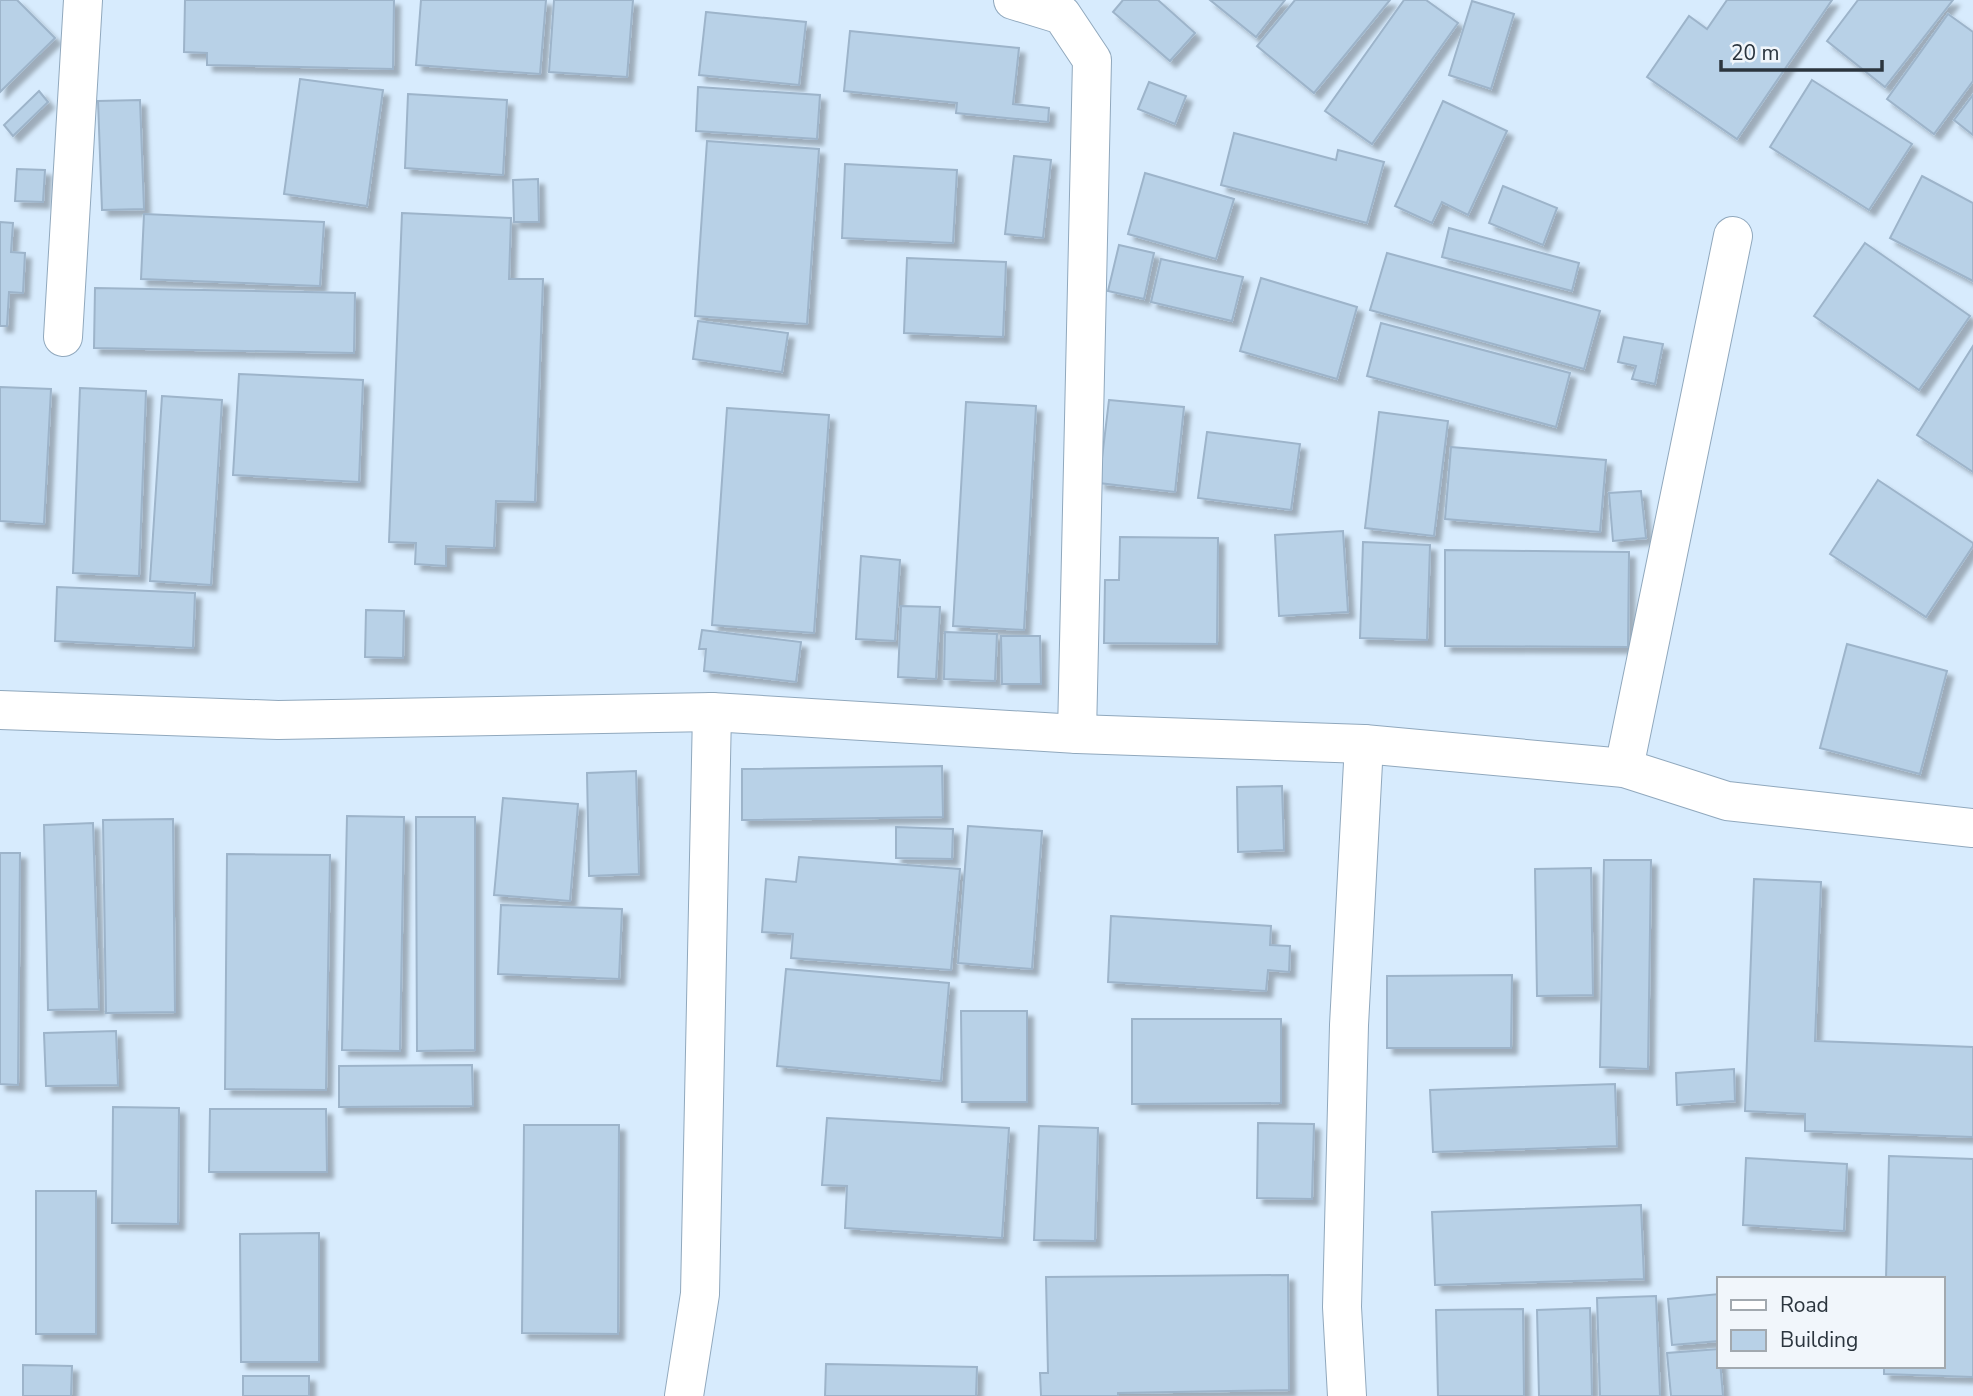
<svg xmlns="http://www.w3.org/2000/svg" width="1973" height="1396" font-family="'Nunito Sans',sans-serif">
  <defs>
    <filter id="shadow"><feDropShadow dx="6" dy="6" stdDeviation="2" flood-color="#0004"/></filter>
  </defs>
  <rect width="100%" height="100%" fill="#d7ebfd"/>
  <g fill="#b8d1e7" stroke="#9db4ca" stroke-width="2" filter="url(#shadow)">
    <polygon points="0,0 17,0 55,38 0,92"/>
    <polygon points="185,0 394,0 393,69 207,65 207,53 184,52"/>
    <polygon points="421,0 546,0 540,74 416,65"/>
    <polygon points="554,0 633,0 627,77 549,72"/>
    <polygon points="1123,0 1158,0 1195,33 1170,61 1113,12"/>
    <polygon points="1210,0 1285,0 1256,37"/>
    <polygon points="1295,0 1390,0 1314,93 1257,46"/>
    <polygon points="1404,0 1426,0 1458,23 1372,144 1325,111"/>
    <polygon points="1727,0 1832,0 1737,139 1647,77 1689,16 1707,29"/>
    <polygon points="1858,0 1953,0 1885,87 1827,41"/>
    <polygon points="1472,1 1514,14 1491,89 1449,75"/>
    <polygon points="706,12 806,22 799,85 699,75"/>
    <polygon points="1948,14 1973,32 1973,81 1934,134 1887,99"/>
    <polygon points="850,31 1019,48 1013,104 1049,108 1048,122 956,113 957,103 844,91"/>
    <polygon points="300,79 383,90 367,206 284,194"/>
    <polygon points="1812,80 1912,144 1869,210 1770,147"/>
    <polygon points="1149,82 1186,96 1175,124 1138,109"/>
    <polygon points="698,87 820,95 817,139 696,131"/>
    <polygon points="39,91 48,102 13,136 4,125"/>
    <polygon points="408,94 507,100 503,175 405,168"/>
    <polygon points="1973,95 1973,135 1954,120"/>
    <polygon points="140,100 144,209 102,210 98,101"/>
    <polygon points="1443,101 1507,131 1468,215 1442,202 1432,223 1395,206"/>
    <polygon points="1234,133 1336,160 1338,150 1384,162 1367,223 1221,185"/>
    <polygon points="707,141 819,149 807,324 695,316"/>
    <polygon points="1014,156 1051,160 1043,238 1005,234"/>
    <polygon points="845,164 957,170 953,243 842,238"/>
    <polygon points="17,169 45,170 43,202 15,201"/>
    <polygon points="1145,173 1234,199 1216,259 1128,234"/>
    <polygon points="1922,176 1973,203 1973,281 1890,238"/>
    <polygon points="538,179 539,222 514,222 513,180"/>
    <polygon points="1503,186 1557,208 1543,245 1489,223"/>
    <polygon points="402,213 511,218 509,279 543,279 535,502 496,501 494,548 446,546 446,566 415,564 416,543 389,542"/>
    <polygon points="144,214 324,222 320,286 141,279"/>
    <polygon points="0,222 13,223 11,252 25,253 23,293 9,292 7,326 0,326"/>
    <polygon points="1449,228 1579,263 1572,291 1442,257"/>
    <polygon points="1865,243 1970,316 1919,390 1814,316"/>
    <polygon points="1119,245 1154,253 1144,299 1108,291"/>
    <polygon points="1387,253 1600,311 1584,369 1370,310"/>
    <polygon points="907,258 1006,262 1003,337 904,333"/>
    <polygon points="1161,259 1243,277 1232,321 1151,302"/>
    <polygon points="1261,278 1357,307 1337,379 1240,351"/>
    <polygon points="95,288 355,293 354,353 94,348"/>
    <polygon points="698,321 788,333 782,372 693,359"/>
    <polygon points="1381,323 1570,373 1556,427 1367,376"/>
    <polygon points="1624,337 1663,344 1655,384 1632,379 1636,366 1618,362"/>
    <polygon points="1973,346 1973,472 1917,435"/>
    <polygon points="239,374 363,380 359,482 233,475"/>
    <polygon points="0,387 51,389 44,524 0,521"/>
    <polygon points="80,388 146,391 139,576 73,573"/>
    <polygon points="162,396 222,400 211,585 150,581"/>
    <polygon points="1109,400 1184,407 1175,492 1099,483"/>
    <polygon points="966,402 1036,406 1024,630 953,626"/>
    <polygon points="727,408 829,415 814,633 712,625"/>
    <polygon points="1379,412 1448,421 1434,536 1365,528"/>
    <polygon points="1207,432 1300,444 1291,510 1198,498"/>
    <polygon points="1451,447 1606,460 1600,532 1445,519"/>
    <polygon points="1878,480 1973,543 1973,546 1926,617 1830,554"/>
    <polygon points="1641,491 1646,538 1613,541 1609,493"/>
    <polygon points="1343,531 1348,612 1279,616 1275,535"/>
    <polygon points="1120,537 1218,538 1217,644 1104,643 1105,580 1119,580"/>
    <polygon points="1363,542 1430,545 1427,640 1360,638"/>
    <polygon points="1445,550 1629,552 1628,647 1445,646"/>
    <polygon points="861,556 900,560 895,641 856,639"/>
    <polygon points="57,587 195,593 193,648 55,641"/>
    <polygon points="901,606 940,607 936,679 898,677"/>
    <polygon points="366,610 404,611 403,658 365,657"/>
    <polygon points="702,630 801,642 796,682 704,671 706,649 699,649"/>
    <polygon points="945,632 997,634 995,681 944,679"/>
    <polygon points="1001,636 1040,636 1041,684 1002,684"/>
    <polygon points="1847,644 1947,671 1920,774 1820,748"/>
    <polygon points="942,766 943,817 742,820 742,769"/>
    <polygon points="636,771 639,874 589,876 587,773"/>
    <polygon points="1282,786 1284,850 1238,852 1237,787"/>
    <polygon points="503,798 578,804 570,901 494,895"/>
    <polygon points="347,816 404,817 400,1051 342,1050"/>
    <polygon points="416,817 475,817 475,1050 417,1051"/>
    <polygon points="173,819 175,1012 106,1013 103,820"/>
    <polygon points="93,823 99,1009 48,1010 44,825"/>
    <polygon points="968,826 1042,831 1032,969 958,963"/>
    <polygon points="896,827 953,829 952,859 896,858"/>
    <polygon points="0,853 20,853 18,1085 0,1084"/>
    <polygon points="227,854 330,855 326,1090 225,1089"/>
    <polygon points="799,857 960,869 951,970 791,958 793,934 762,932 766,879 796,882"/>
    <polygon points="1604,860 1651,860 1648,1069 1600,1067"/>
    <polygon points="1591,868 1593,995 1537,996 1535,869"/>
    <polygon points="1754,879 1821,882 1815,1041 1973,1047 1973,1137 1805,1131 1805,1114 1745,1111"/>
    <polygon points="501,905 622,909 619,979 498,974"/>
    <polygon points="1111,916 1271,926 1270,945 1290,946 1289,972 1268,970 1266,991 1108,982"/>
    <polygon points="786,969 949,983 941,1081 777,1066"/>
    <polygon points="1512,975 1511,1048 1387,1048 1387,976"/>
    <polygon points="961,1011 1027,1011 1027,1102 962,1102"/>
    <polygon points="1132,1019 1281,1019 1281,1103 1132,1104"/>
    <polygon points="116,1031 118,1085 46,1086 44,1033"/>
    <polygon points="472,1065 473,1106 339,1107 339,1066"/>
    <polygon points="1734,1069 1735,1101 1677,1105 1676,1073"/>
    <polygon points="1615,1084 1617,1146 1433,1152 1430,1090"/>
    <polygon points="113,1107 179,1108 178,1224 112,1223"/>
    <polygon points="210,1109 326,1109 327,1172 209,1172"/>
    <polygon points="827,1118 1009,1128 1002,1238 845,1228 847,1186 822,1185"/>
    <polygon points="1258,1123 1314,1124 1312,1199 1257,1198"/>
    <polygon points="524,1125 619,1125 618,1334 522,1333"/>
    <polygon points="1039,1126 1098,1128 1095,1241 1034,1240"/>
    <polygon points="1889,1156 1973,1159 1973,1377 1884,1374 1884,1366 1943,1366 1943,1279 1886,1279"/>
    <polygon points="1746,1158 1847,1164 1844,1231 1743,1225"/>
    <rect x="36" y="1191" width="60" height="143"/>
    <polygon points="1641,1205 1644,1279 1435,1285 1432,1212"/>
    <polygon points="319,1233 319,1362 241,1362 240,1234"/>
    <polygon points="1288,1275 1289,1390 1118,1393 1118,1396 1041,1396 1040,1373 1048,1373 1046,1277"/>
    <polygon points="1719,1294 1719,1341 1672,1345 1668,1299"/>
    <polygon points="1656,1296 1660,1396 1600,1396 1597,1298"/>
    <polygon points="1590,1308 1592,1396 1539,1396 1537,1310"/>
    <polygon points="1523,1309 1524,1396 1438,1396 1436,1310"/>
    <polygon points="1719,1349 1723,1396 1671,1396 1667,1353"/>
    <polygon points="826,1364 977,1367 976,1396 825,1396"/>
    <polygon points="23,1365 72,1366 71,1396 23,1396"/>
    <rect x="243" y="1376" width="66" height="20"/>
  </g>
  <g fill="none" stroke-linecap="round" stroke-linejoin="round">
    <defs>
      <g id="minor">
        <polyline points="1013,0 1062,15 1092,60 1077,734"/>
        <polyline points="63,337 83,0"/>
        <polyline points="0,710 278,720 712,712 1077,734 1364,744 1624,768 1727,801 1973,828"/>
        <polyline points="1624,768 1733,236"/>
        <polyline points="684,1396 700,1294 712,712"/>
        <polyline points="1347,1396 1342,1307 1349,1025 1364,744"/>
      </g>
    </defs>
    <use href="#minor" stroke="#90a8bd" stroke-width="40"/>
    <use href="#minor" stroke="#fff" stroke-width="38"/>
  </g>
  <rect x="1717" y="1277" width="228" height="91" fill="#f1f6fb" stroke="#a2a9af" stroke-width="2"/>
  <rect x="1731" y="1300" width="35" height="10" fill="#ffffff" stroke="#a2a9af" stroke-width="2"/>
  <text x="1780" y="1312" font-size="21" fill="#2b353e">Road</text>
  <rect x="1731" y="1330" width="35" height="21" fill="#b8d1e7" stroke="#a2a9af" stroke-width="2"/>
  <text x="1780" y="1347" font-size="21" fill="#2b353e">Building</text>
  <path d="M1721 60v10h161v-10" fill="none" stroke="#2b353e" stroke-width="3.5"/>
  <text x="1731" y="60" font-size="21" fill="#2b353e" stroke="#f1f6fb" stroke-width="5" paint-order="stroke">20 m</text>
</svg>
